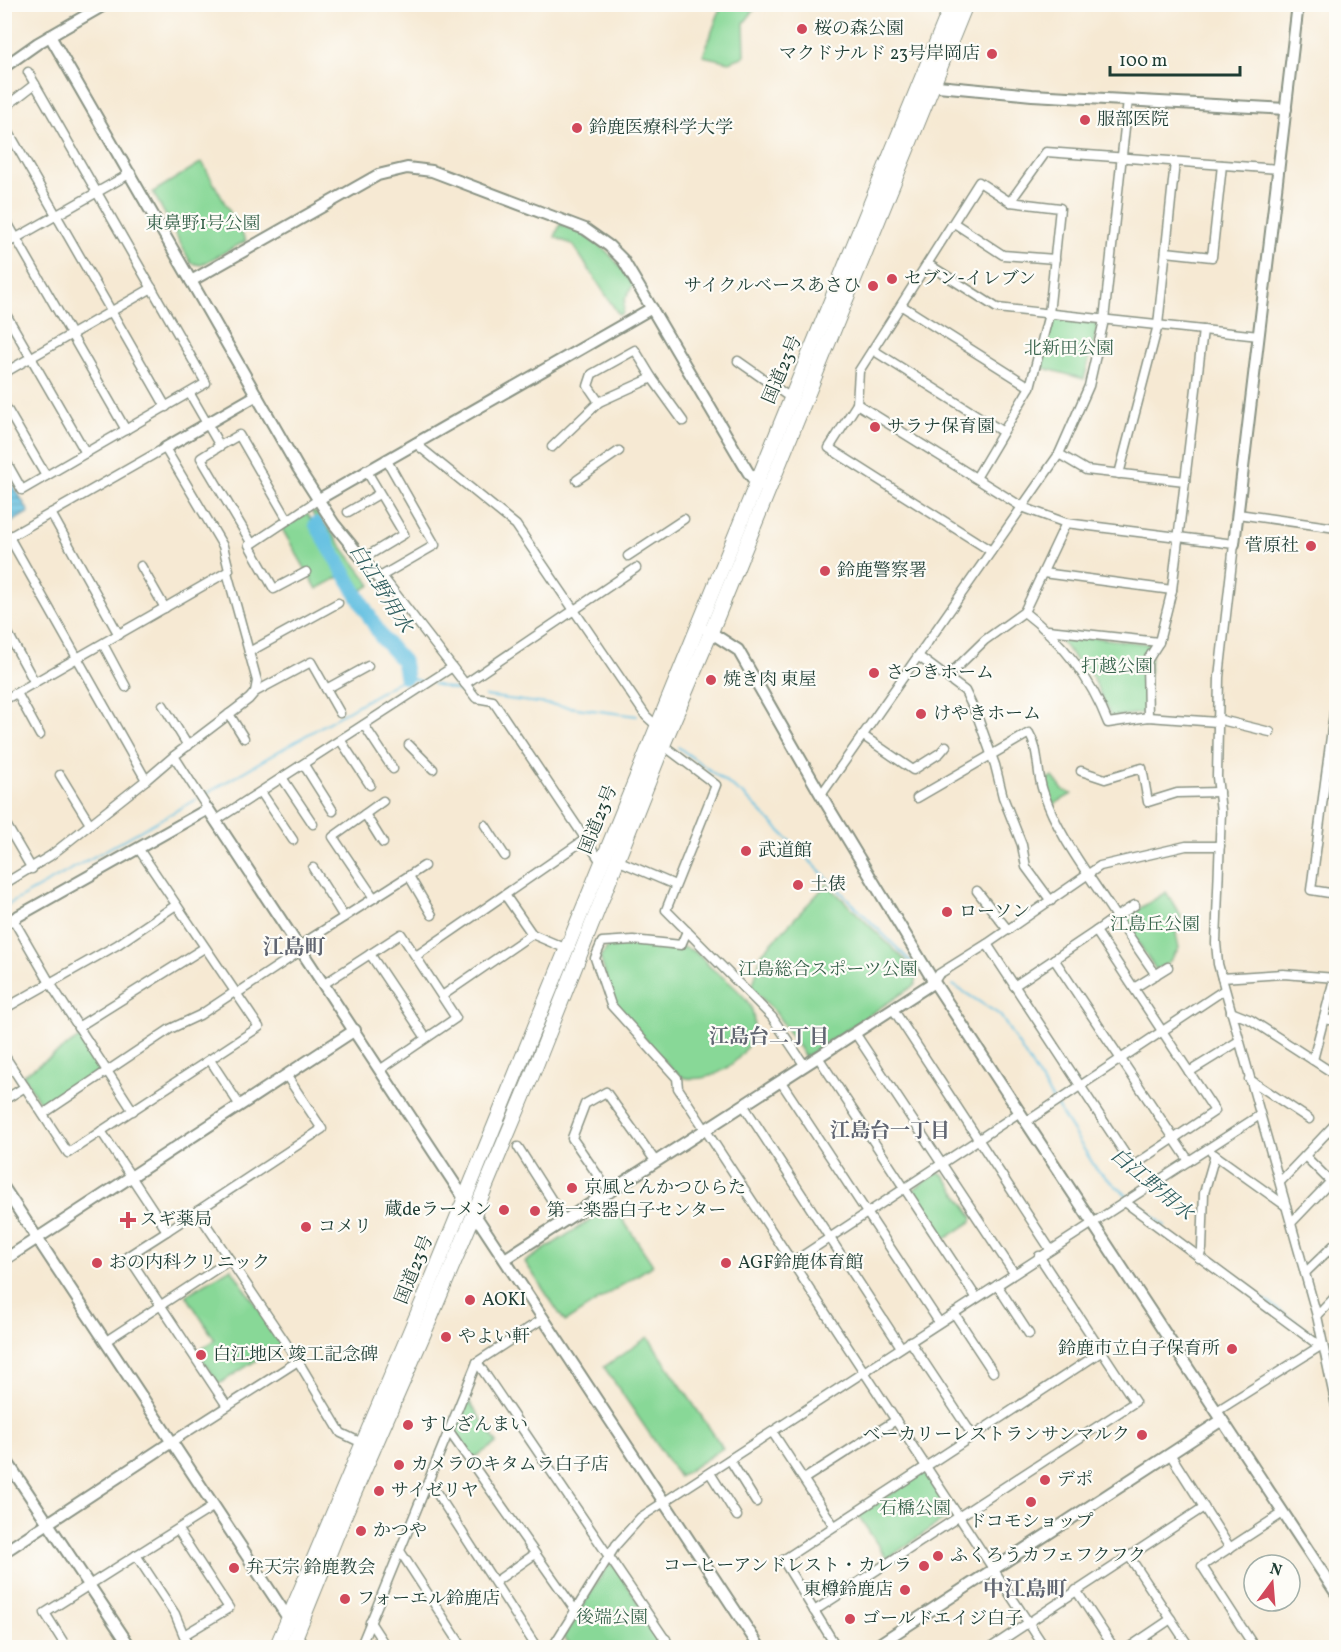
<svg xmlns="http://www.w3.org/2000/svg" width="1341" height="1652" font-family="Vollkorn,'Noto Serif JP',serif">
  <defs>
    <pattern id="water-rules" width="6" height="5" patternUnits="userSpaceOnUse" patternTransform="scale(1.5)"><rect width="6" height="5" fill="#63c0e1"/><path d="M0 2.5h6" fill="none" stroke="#519db7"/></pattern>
  </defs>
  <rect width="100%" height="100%" fill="#fdfcf7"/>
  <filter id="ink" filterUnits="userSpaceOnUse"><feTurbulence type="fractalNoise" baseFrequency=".0167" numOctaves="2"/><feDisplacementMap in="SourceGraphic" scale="12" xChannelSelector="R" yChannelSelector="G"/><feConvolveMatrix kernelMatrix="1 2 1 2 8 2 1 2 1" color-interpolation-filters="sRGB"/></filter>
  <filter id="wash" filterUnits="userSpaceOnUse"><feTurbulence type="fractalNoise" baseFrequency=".008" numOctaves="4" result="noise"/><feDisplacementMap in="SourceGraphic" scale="24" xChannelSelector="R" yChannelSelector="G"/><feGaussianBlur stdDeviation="1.35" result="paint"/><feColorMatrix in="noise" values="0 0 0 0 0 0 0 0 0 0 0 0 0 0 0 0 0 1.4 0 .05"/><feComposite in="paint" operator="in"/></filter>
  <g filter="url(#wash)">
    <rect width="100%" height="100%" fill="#f6e9d3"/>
    <g fill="#88d897" stroke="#548a66" stroke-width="1.5">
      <polygon points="722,4 758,5 744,23 745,56 729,62 703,56"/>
      <polygon points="202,162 246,241 201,265 191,263 153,192"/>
      <path d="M 560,224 C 597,239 612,252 633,285 L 625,299 L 623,313 L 619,315 L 573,245 L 555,237 Z"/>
      <polygon points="1055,319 1095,323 1098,325 1084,379 1040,367 1051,320"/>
      <polygon points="311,511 316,512 371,585 359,592"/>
      <polygon points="307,513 343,575 317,589 282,529"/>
      <polygon points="1064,634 1149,644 1152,648 1145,709 1142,713 1111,717 1092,676 1080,666 1061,641"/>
      <polygon points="1053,777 1063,790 1072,794 1053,805 1044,779"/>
      <polygon points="827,884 918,973 915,985 805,1057 776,1013 752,988 762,953"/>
      <polygon points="1166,892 1181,916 1176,934 1179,948 1169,962 1156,970 1123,919"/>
      <path d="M 632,942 C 650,944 674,943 691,950 C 701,954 706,965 715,971 C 727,980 747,996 752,1010 C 764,1050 713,1091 677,1075 L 614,1004 L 600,957 L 611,943 Z"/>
      <polygon points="81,1037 100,1067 99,1072 47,1106 42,1106 23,1075"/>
      <polygon points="938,1173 944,1175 973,1217 972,1221 945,1239 940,1238 913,1195 915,1188"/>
      <polygon points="613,1205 653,1265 565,1322 525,1262"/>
      <polygon points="231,1268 282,1344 219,1384 197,1352 215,1340 186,1295"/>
      <polygon points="648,1337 723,1448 679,1477 604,1367"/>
      <polygon points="467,1398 497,1443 472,1459 454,1431"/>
      <polygon points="923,1473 928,1475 953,1513 887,1559 858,1515"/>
      <polygon points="608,1565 614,1565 659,1634 658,1641 648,1648 573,1647 563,1637"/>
    </g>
    <polygon fill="url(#water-rules)" stroke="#417e8a" stroke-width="1.5" points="4,470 29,512 5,526 4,526"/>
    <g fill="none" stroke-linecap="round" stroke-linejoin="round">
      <g stroke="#63c0e1" stroke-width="2">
        <polyline points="433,684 468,693"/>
        <polyline points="485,696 637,716"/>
        <polyline points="678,747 745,796 914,965"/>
        <polyline points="202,796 406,677 424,682"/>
        <polyline points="4,907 197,799"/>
        <polyline points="953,985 1000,1015 1053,1100"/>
        <polyline points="1056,1105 1097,1170 1128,1196"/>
        <polyline points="1133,1199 1165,1226"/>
        <polyline points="1259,1296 1311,1332"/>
        <polyline points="1328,1342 1336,1374"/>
      </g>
      <polyline stroke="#63c0e1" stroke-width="15" points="316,524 382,638 403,661 406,677"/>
    </g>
  </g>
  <g filter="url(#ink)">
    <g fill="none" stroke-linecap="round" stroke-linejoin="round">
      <defs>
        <g id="minor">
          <polyline points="4,108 35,84"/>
          <polyline points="4,124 166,407"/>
          <polyline points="1010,202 1046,152 1279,169"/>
          <polyline points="4,217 126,430"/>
          <polyline points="954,223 1003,255 1055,259"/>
          <polyline points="4,245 131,173"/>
          <polyline points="1166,252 1212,257 1222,165"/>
          <polyline points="928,264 997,308 1259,336"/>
          <polyline points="902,306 1030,387"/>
          <polyline points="4,311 86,453"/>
          <polyline points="873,350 1003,432"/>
          <polyline points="738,361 785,394"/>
          <polyline points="4,373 152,288"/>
          <polyline points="190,394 220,446 201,458 252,544 288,520 239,435 220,446"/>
          <polyline points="599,402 588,386 592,374 635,350 652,378 683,421"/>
          <polyline points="4,404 46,476"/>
          <polyline points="857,404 1022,507 1066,523 1234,544 1219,677 1217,777 1221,811 1216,943 1218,964 1317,1316 1336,1406"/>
          <polyline points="415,443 516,525 646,716 657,726"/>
          <polyline points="552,447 599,402 652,378"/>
          <polyline points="1059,454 1086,470 1185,481"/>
          <polyline points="4,458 22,490 206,383 28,72"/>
          <polyline points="1119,474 1158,325 1175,162"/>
          <polyline points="976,478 1030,387 1049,314 1060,208 1010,202 979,182 859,371 857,404 829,448 991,551"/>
          <polyline points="577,480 619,451"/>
          <polyline points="348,512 379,494"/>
          <polyline points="51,513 119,635"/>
          <polyline points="1238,514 1336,528"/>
          <polyline points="288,520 319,499"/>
          <polyline points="4,540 165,448 223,546 229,570 227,572 257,681 255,692 249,699 174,756 208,809"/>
          <polyline points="249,545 274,589 306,572"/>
          <polyline points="628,556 684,519"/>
          <polyline points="364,558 404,534 366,470"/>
          <polyline points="141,566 165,608"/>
          <polyline points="1043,573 1172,590"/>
          <polyline points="382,576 476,698 493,701 601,862"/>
          <polyline points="378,578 435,545 386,459"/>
          <path d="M 1024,612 C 1062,641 1091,679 1108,723 L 1148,717 L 1217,722"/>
          <polyline points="4,626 35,683"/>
          <polyline points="1048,630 1159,642"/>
          <polyline points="103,644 126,687"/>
          <polyline points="249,652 338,603"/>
          <polyline points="918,656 965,691 978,718 995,765 1003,797 1022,845 1026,867 1051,901"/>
          <polyline points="947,677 985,640 1024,612 1066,523"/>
          <polyline points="465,684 636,568"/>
          <polyline points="326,689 368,666"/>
          <polyline points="255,692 311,662 340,713"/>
          <polyline points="17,693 40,735"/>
          <polyline points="1336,698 1311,890 1336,894"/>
          <polyline points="4,700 227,572"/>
          <polyline points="163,705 188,746"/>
          <polyline points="229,714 244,738"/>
          <polyline points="1148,717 1147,661 1159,642 1172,590 1203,330"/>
          <polyline points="1217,719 1270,732"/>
          <polyline points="364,725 393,769"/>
          <polyline points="862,735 913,770 940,753 946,746"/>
          <polyline points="341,741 370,785"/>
          <polyline points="409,745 433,769"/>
          <polyline points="663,745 716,785 666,910 772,1017 805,1066"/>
          <polyline points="304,765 333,811"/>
          <polyline points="1081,771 1105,779 1142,768 1148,802 1177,793 1219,792"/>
          <polyline points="60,775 90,824"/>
          <polyline points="283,779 313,824"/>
          <polyline points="146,780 174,756"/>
          <polyline points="261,792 293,840"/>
          <polyline points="821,795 1059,454 1089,386 1104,320 1128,100"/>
          <path d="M 917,798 L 1029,733 C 1040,751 1036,771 1043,791 C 1058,837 1091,877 1116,917 L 1096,931 L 1215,1111 L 1133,1166 L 987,944"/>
          <polyline points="365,814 383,843"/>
          <polyline points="4,821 32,869"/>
          <polyline points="215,821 451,668"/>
          <polyline points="485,825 505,856"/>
          <polyline points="617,860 675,885"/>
          <polyline points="313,868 344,917"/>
          <polyline points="409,876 432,915"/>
          <polyline points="4,884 50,856 146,780 9,537"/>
          <polyline points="977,891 1008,930"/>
          <polyline points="505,895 532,934 567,949"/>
          <polyline points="374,898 333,837 383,801"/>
          <polyline points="1135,905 1116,917 1156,975"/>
          <polyline points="13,919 50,983 133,1111"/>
          <polyline points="687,931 681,945 633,940 602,942 595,958 611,1005 677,1078 678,1088 1045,1648"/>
          <polyline points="299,946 424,866"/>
          <polyline points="370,954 426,1038"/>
          <polyline points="416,956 584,840"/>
          <polyline points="1054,959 1189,1161"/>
          <polyline points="1222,978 1283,974 1336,978"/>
          <polyline points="934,982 939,974 987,944 1100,866 1186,846 1220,846"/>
          <polyline points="324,984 401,934 456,1018 381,1069"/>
          <polyline points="1014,986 1096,931"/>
          <polyline points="1134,988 1168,967"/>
          <polyline points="236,994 302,950"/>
          <polyline points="442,996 532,934"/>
          <polyline points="4,1009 117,945 176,905"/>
          <polyline points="893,1009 1050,1249"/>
          <polyline points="1231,1012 1251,1020 1336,1075"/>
          <polyline points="1324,1019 1336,1021"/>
          <polyline points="78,1027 204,948"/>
          <polyline points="855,1033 1014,1273"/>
          <polyline points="4,1055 68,1153 259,1027 138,848"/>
          <polyline points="818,1057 976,1297"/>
          <polyline points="210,1060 239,1104"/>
          <polyline points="1313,1060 1334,979"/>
          <polyline points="1189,1072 1239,1041"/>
          <polyline points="1249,1079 1309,1119"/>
          <polyline points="781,1082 939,1322"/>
          <polyline points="4,1100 25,1087"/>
          <polyline points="744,1106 901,1347"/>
          <polyline points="43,1114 170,1029 200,1015 233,993"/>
          <polyline points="1026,1122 1224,990"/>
          <polyline points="101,1131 167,1231 322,1129 286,1075"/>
          <polyline points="518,1147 565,1221"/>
          <polyline points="1212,1153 1286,1206"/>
          <polyline points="1305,1156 1336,1187"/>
          <polyline points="1280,1182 1336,1123"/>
          <polyline points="610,1193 572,1138 585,1104 606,1092 656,1162"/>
          <polyline points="1125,1202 1260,1115"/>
          <polyline points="197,1211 298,1361 341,1433 362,1443"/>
          <polyline points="1291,1223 1336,1176"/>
          <polyline points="167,1231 128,1256 227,1406"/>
          <polyline points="1329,1250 1336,1257"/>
          <polyline points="1199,1258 1202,1249 1204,1193 1215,1155"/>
          <polyline points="793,1262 1020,1112"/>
          <polyline points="1305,1273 1336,1243"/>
          <polyline points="997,1285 1029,1334"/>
          <polyline points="954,1313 993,1372"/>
          <polyline points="1317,1316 1336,1296"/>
          <polyline points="106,1341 230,1260"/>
          <polyline points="910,1341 973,1436"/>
          <polyline points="477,1362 671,1648"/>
          <polyline points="1217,1411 1322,1345"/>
          <polyline points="449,1431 575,1610"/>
          <polyline points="773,1433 834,1526"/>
          <polyline points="173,1441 298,1361"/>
          <polyline points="1170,1454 1230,1548"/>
          <polyline points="730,1460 756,1502"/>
          <polyline points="710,1473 737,1516"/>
          <polyline points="804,1479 896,1420"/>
          <polyline points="429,1481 537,1648"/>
          <polyline points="178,1530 229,1608 184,1635"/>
          <polyline points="400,1551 463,1648"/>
          <polyline points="136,1555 175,1614 189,1648"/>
          <polyline points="1129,1556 1190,1648"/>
          <polyline points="495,1582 535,1554"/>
          <polyline points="1076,1590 1114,1648"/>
          <polyline points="814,1611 1135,1402 1039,1256"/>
          <polyline points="370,1622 387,1648"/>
          <polyline points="297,1634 306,1648"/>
          <polyline points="67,1648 45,1613 214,1506"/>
          <polyline points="360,1648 477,1362 544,1318"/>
          <polyline points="552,1648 616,1545 641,1517 1125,1202 1313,1341 1322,1345"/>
          <polyline points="654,1648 666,1639"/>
          <polyline points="837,1648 783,1560 1101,1352"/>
          <polyline points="990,1648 1204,1507"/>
          <polyline points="1128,1648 1171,1619"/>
          <polyline points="1255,1648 1202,1566 1283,1513"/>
        </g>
        <g id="tertiary">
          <polyline points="50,36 191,281 378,175 407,168 432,171 585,229 609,246 623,260 642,292 748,472 756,483 762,485"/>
          <polyline points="4,67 38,43 106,4"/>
          <polyline points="927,85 1032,95 1286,109"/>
          <polyline points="191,281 298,468 334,524 378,578"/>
          <polyline points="165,448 257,395"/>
          <polyline points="319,499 652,308"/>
          <polyline points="1234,544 1298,4"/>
          <polyline points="707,630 738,650 821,795 934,982 1336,1593"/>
          <polyline points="4,924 208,809 760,1648"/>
          <polyline points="4,1188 290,1621"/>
          <polyline points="505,1259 934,982"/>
          <polyline points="4,1260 355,1030"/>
          <polyline points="4,1457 131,1648"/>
          <polyline points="4,1552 173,1441"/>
          <polyline points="873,1648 1222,1420"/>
        </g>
        <g id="trunk">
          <polyline points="276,1648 425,1296 952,4"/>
          <polyline points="291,1648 346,1512 431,1317 531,1078 663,745 711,632 966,4"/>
        </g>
      </defs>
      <use href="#minor" stroke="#8a9384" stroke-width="11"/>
      <use href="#tertiary" stroke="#8a9384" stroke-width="14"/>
      <use href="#trunk" stroke="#8a9384" stroke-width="16"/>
      <use href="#minor" stroke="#fff" stroke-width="8"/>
      <use href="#tertiary" stroke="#fff" stroke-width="10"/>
      <use href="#trunk" stroke="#fff" stroke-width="14"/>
    </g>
  </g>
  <g fill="#d1495b" stroke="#fdfcf7" stroke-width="2">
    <circle cx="802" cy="29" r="6"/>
    <circle cx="992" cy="54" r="6"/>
    <circle cx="1085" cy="120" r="6"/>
    <circle cx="577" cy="128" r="6"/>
    <circle cx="892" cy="279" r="6"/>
    <circle cx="873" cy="286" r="6"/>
    <circle cx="875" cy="427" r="6"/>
    <circle cx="1311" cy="546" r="6"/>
    <circle cx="825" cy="571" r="6"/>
    <circle cx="874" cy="673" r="6"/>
    <circle cx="711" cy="680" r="6"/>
    <circle cx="921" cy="714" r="6"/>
    <circle cx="746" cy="851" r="6"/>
    <circle cx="798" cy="885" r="6"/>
    <circle cx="947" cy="912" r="6"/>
    <circle cx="572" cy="1188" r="6"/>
    <circle cx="504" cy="1210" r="6"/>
    <circle cx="535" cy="1211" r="6"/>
    <path d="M125 1211h6v6h6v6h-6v6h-6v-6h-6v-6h6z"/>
    <circle cx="306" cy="1227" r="6"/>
    <circle cx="97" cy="1263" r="6"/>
    <circle cx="726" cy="1263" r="6"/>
    <circle cx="470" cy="1300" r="6"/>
    <circle cx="446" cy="1337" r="6"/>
    <circle cx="1232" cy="1349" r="6"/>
    <circle cx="201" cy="1355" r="6"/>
    <circle cx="408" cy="1425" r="6"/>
    <circle cx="1142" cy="1435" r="6"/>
    <circle cx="399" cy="1465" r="6"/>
    <circle cx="1045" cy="1480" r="6"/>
    <circle cx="379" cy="1491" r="6"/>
    <circle cx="1031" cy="1502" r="6"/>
    <circle cx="361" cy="1531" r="6"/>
    <circle cx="938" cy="1556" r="6"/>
    <circle cx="924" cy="1566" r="6"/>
    <circle cx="234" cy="1568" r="6"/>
    <circle cx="905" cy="1590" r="6"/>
    <circle cx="345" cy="1599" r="6"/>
    <circle cx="850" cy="1619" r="6"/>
  </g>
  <g text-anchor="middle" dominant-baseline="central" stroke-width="4.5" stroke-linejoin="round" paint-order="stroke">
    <g font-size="18" fill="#1f3d34" stroke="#fdfcf7" text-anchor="start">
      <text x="814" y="29">桜の森公園</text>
      <text x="980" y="54" text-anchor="end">マクドナルド 23号岸岡店</text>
      <text x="1097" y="120">服部医院</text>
      <text x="589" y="128">鈴鹿医療科学大学</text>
      <text x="904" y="279">セブン-イレブン</text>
      <text x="861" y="286" text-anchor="end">サイクルベースあさひ</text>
      <text x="887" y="427">サラナ保育園</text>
      <text x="1299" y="546" text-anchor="end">菅原社</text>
      <text x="837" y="571">鈴鹿警察署</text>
      <text x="886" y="673">さつきホーム</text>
      <text x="723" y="680">焼き肉 東屋</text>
      <text x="933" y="714">けやきホーム</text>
      <text x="758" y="851">武道館</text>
      <text x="810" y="885">土俵</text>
      <text x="959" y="912">ローソン</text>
      <text x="584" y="1188">京風とんかつひらた</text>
      <text x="492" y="1210" text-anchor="end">蔵deラーメン</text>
      <text x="547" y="1211">第一楽器白子センター</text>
      <text x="140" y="1220">スギ薬局</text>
      <text x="318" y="1227">コメリ</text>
      <text x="109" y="1263">おの内科クリニック</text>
      <text x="738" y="1263">AGF鈴鹿体育館</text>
      <text x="482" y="1300">AOKI</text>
      <text x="458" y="1337">やよい軒</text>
      <text x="1220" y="1349" text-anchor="end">鈴鹿市立白子保育所</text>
      <text x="213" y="1355">白江地区 竣工記念碑</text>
      <text x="420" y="1425">すしざんまい</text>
      <text x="1130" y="1435" text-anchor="end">ベーカリーレストランサンマルク</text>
      <text x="411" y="1465">カメラのキタムラ白子店</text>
      <text x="1057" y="1480">デポ</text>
      <text x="391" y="1491">サイゼリヤ</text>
      <text x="1031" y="1522" text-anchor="middle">ドコモショップ</text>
      <text x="373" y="1531">かつや</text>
      <text x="950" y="1556">ふくろうカフェフクフク</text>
      <text x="912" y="1566" text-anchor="end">コーヒーアンドレスト・カレラ</text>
      <text x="246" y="1568">弁天宗 鈴鹿教会</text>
      <text x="893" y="1590" text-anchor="end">東樽鈴鹿店</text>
      <text x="357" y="1599">フォーエル鈴鹿店</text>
      <text x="862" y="1619">ゴールドエイジ白子</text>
    </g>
    <g font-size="18" fill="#39644d" stroke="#fdfcf7">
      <text x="203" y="224">東鼻野1号公園</text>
      <text x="1069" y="349">北新田公園</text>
      <text x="1117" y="667">打越公園</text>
      <text x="1155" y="925">江島丘公園</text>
      <text x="828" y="970">江島総合スポーツ公園</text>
      <text x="915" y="1509">石橋公園</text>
      <text x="612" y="1618">後端公園</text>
    </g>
    <g font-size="18" fill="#1f3d34" stroke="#fdfcf7">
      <text transform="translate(783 370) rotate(-67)">国道23号</text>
      <text transform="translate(599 820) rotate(-68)">国道23号</text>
      <text transform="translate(415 1270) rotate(-68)">国道23号</text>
    </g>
    <g font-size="20" font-style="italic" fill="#305e5f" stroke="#fdfcf7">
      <text transform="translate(380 589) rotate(58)">白江野用水</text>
      <text transform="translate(1151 1185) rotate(40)">白江野用水</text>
    </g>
    <g font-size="20" font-weight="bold" fill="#616672" stroke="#fdfcf7">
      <text x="769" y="1038">江島台二丁目</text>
      <text x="890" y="1132">江島台一丁目</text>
    </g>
    <g font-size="21" font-weight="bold" fill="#616672" stroke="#fdfcf7">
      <text x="294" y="948">江島町</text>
      <text x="1025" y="1590">中江島町</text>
    </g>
  </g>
  <rect width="1341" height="1652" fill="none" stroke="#fdfcf7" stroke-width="24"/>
  <g transform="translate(1272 1583) rotate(16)"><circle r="28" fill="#fdfcf7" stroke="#a4b0a9" stroke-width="1.5"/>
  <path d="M0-4.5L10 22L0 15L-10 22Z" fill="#d1495b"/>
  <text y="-9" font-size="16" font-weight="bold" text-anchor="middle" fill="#1f3d34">N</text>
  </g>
  <path d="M1110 66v9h130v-9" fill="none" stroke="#1f3d34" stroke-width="3"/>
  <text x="1119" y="66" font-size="18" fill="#1f3d34" stroke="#fdfcf7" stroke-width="4.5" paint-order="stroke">100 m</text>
</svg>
